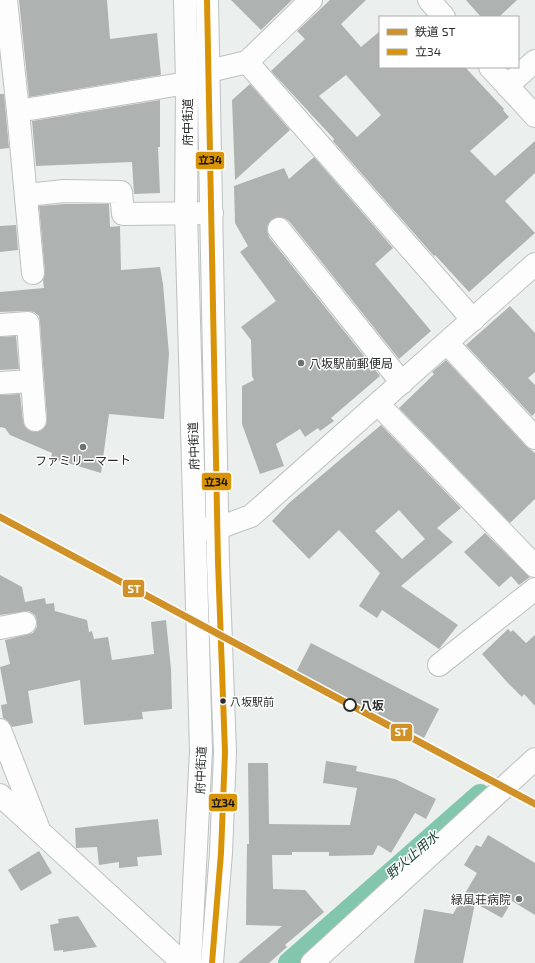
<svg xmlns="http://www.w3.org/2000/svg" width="535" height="963" font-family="'Exo 2','Noto Sans JP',sans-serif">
  <rect width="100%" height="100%" fill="#ebf0ee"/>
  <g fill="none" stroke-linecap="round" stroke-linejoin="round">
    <polyline stroke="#83c6ae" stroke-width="22" points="289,963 480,795"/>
  </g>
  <g fill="#aeb3b1" fill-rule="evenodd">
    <polygon points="19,0 107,0 110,39 157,33 161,75 29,97"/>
    <polygon points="231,0 292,0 261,30"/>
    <path d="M 330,0 L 366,0 L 341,24 L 361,47 L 380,31 L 380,67 L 465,67 L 504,109 L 503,110 L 509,117 L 470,151 L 495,176 L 535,141 L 535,173 L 505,201 L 535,233 L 469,292 L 435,255 L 434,256 L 333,141 L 334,139 L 271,71 L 305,39 L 297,31 ZM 346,75 L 381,115 L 357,137 L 319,96 Z"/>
    <polygon points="466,0 517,0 499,17 481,17"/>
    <polygon points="250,84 290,130 235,180 232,100"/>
    <polygon points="0,94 4,94 9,148 0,149"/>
    <polygon points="160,100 160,147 158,147 160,193 134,194 132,162 36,166 32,121"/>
    <polygon points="314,157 393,248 375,264 431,331 399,359 289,221 284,218 278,217 271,220 268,224 267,230 269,237 380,376 331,418 334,421 320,431 318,428 305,437 300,429 276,444 284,466 260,474 242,424 242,386 254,380 252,376 251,340 241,327 276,301 240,252 248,246 235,223 234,186 284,168 289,179"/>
    <polygon points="65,204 109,204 110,227 120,226 121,270 160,267 163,284 169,354 164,419 109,414 101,473 51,458 52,453 10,435 5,428 0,427 0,395 20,394 23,421 25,427 30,431 36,432 42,430 46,425 47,419 40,322 39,316 34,312 28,311 0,312 0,292 44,288 43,280 45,272 39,206"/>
    <polygon points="16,225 18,250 0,252 0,226"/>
    <polygon points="510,306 535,333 535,372 528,378 535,385 535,413 532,416 466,345"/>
    <polygon points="16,336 19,369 0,370 0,337"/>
    <polygon points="446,360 526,446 535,453 535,499 510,523 399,408 424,384 434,374 432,372"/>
    <path d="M 381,425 L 461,508 L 437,528 L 453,542 L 401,586 L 458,625 L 439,649 L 382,610 L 377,618 L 359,606 L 380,573 L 339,530 L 309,559 L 272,521 L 289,503 ZM 399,510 L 425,539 L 402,559 L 375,531 Z"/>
    <polygon points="485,533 530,577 519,585 511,576 499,587 464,552"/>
    <polygon points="0,575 22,587 25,602 45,598 46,604 54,603 55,611 87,620 89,632 92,631 94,639 108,637 112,660 154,654 151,622 166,620 171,669 172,709 142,712 143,719 84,725 80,680 28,691 33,723 12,727 8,721 3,718 1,705 7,704 0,667 10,664 5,640 33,633 37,627 37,621 35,615 29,611 0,615"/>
    <polygon points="508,629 511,632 513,630 526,643 535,635 535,706 524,694 522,697 507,682 482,654"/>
    <polygon points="311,643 439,709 424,738 296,672"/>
    <polygon points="326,761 357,766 356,771 395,779 436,799 426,819 415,813 391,853 378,845 373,855 329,856 329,852 292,852 292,855 272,855 273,889 305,890 324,912 285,945 287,947 269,963 238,963 282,926 246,925 247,844 249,844 248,763 268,763 269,824 350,825 357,788 323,783"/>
    <polygon points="158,819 162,855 137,857 138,866 119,868 119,862 99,865 97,847 76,848 75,828"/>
    <polygon points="488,835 535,863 535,915 512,901 502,918 475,903 463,963 414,963 424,909 453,914 477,873 464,865 476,845 481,847"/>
    <polygon points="39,851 52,873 21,891 8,870"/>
    <polygon points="78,916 97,947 63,952 63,950 54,951 50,925 59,923 58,919"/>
  </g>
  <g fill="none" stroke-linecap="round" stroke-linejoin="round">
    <defs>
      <g id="minor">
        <polyline points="6,0 18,111 33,273"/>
        <polyline points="429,0 444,17"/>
        <polyline points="247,62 473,320"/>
        <polyline points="490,67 535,116"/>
        <polyline points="507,86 535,61"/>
        <polyline points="18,111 187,83 209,71 247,62 311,0"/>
        <polyline points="27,195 64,191 121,192 123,214 212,213"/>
        <polyline points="279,229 402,383"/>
        <polyline points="0,325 28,323 32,381 0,383"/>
        <polyline points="447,343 535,438"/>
        <polyline points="32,381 35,420"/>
        <polyline points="378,404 535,566"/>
        <polyline points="200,529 218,528 251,516 535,264"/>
        <polyline points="0,628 25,623"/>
        <polyline points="439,665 535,589"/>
        <polyline points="0,730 38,827"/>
        <polyline points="0,795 183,963"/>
        <polyline points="312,963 535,759"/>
      </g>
      <g id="major">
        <polyline points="185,0 187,83 186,213 201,751 190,963"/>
        <polyline points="207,0 218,562 225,752 221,853 212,963"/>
      </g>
    </defs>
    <use href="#minor" stroke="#bdc1bf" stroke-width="24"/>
    <use href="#major" stroke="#bdc1bf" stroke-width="24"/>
    <use href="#minor" stroke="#fcfdfc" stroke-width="22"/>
    <use href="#major" stroke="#fcfdfc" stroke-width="22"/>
    <defs>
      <polyline id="bus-1" points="207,0 218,562 225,752 221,853 212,963"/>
    </defs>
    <use href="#bus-1" stroke="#fff" stroke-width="9"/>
    <use href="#bus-1" stroke="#d89406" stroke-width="6"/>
    <defs>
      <polyline id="rail-1" points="0,517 535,804"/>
    </defs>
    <use href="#rail-1" stroke="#fff" stroke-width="10"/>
    <use href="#rail-1" stroke="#d09128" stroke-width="7"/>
  </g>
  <g fill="#6d716f" stroke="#fff" stroke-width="1.5">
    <circle cx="301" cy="363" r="4"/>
    <circle cx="83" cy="447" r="4"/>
    <circle cx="519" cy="899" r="4"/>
  </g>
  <circle fill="#292d2b" stroke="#fff" stroke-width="1.5" cx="223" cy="701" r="3.5"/>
  <circle fill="#fff" stroke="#292d2b" stroke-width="2" cx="350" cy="705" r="6"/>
  <g text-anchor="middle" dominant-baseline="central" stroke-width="3" stroke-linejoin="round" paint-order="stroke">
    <g font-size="11" fill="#292d2b" stroke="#fff" text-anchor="start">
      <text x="230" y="701">八坂駅前</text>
    </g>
    <g font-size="12" fill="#292d2b" stroke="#fff">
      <text transform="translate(187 122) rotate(-90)">府中街道</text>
      <text transform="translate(193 446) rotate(-92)">府中街道</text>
      <text transform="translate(200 770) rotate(-88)">府中街道</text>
    </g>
    <g font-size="12" fill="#292d2b" stroke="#fff" text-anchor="start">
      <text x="309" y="363">八坂駅前郵便局</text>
      <text x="83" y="460" text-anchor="middle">ファミリーマート</text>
      <text x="511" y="899" text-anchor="end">緑風荘病院</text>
    </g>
    <g font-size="12" font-weight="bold" fill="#292d2b" stroke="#fff" text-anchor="start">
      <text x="360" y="705">八坂</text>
    </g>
    <g font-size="13" font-style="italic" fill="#113b2d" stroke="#fff">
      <text transform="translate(412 855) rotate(-41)">野火止用水</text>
    </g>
  </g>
  <g stroke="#fff" stroke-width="1.5">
    <rect x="195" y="151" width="30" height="19" rx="4" fill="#d89406"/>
    <rect x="201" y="472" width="31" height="19" rx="4" fill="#d89406"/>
    <rect x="122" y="579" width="23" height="19" rx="4" fill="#d09128"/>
    <rect x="390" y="723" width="23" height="19" rx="4" fill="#d09128"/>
    <rect x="208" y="793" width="30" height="19" rx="4" fill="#d89406"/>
  </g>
  <g font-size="11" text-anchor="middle" font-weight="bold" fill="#fff">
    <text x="134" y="593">ST</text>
    <text x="401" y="736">ST</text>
  </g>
  <g font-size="11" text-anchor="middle" font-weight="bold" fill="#111">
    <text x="210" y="164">立34</text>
    <text x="216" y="486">立34</text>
    <text x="223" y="807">立34</text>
  </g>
  <rect x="379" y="16" width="140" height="52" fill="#ffffff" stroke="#a9abaa"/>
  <rect x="387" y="29" width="20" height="6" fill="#d09128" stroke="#a9abaa"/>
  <text x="415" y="36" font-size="12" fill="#292d2b">鉄道 ST</text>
  <rect x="387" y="49" width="20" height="6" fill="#d89406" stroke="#a9abaa"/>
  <text x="415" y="56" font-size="12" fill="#292d2b">立34</text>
</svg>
